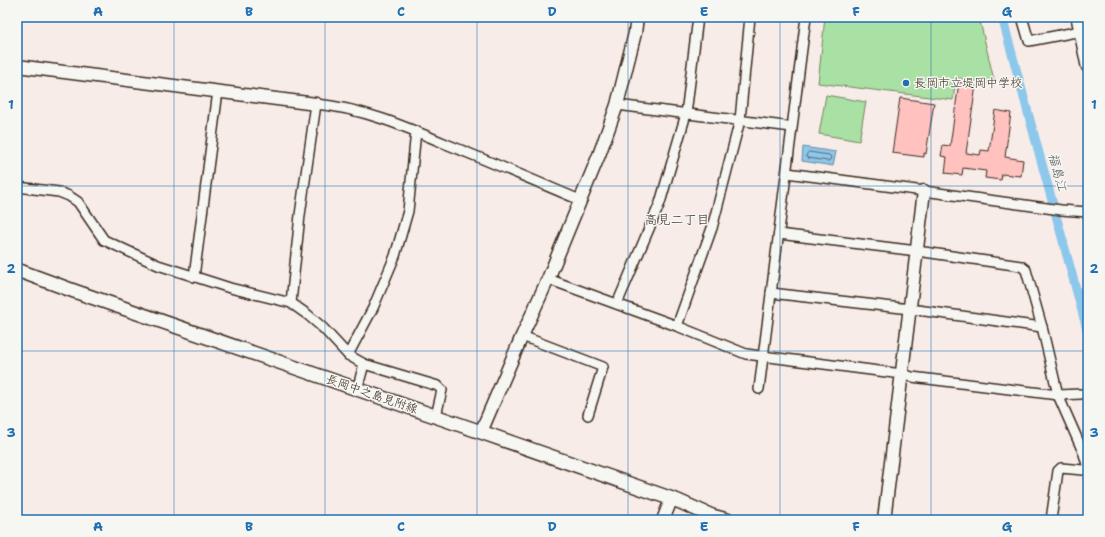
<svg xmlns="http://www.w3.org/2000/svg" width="1105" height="537" font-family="'Shantell Sans','Klee One',sans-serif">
  <rect width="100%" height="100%" fill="#f8ece8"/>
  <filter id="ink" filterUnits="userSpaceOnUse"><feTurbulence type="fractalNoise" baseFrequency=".025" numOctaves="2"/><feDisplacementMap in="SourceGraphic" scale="8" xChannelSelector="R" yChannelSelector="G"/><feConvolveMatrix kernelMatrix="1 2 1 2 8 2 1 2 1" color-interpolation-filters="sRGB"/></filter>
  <g filter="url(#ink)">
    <g fill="#a9e0a3" stroke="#728560">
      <polygon points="825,17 979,17 995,84 956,78 953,100 818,83"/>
      <polygon points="826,95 866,102 859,141 819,134"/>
    </g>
    <polygon fill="#8cc7ec" stroke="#6c889a" points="803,147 836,152 833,166 802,161"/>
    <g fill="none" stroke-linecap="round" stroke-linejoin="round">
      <polygon stroke="#5b6970" stroke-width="1" points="809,152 829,155 831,157 830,160 828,161 808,158 806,157 807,154"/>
      <polyline stroke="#8cc7ec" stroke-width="9" points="1002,17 1088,333"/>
    </g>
    <g fill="#ffc2bf" stroke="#3b2a1e">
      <polygon points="959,82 976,85 966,153 980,155 981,150 989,151 995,110 1011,113 1005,157 1023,160 1021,176 1002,174 1001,180 985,178 986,171 963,168 962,175 945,173 947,157 941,156 943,145 950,146"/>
      <polygon points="900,98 934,103 926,154 924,153 924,157 892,153"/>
    </g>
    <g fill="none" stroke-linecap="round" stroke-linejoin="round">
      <defs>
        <g id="minor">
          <polyline points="1022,17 1029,41 1081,31"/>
          <polyline points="1080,27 1088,18"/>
          <polyline points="617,105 792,127"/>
          <polyline points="787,173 924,191 1061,210 1088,212"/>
          <polyline points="17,187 59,192 69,196 78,202 104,240 158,265 230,288 291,303 308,315 323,328 348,355 364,364 438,386 442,390 436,416"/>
          <polyline points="779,234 917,251 1021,266 1026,270 1042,327 1058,395 1084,454 1088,468 1083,470 1061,468 1058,471 1051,520"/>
          <polyline points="194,277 218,91"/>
          <polyline points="548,279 677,326 746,354 902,374 912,377 1058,395 1081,394"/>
          <polyline points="771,293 910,309 1042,327"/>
          <path d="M 291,303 L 300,215 L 316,104 C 361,108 404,126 446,144 C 491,162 535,181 580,200"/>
          <polyline points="617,304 660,203 686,114 698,17"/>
          <polyline points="677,326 712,228 740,120 750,17"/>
          <polyline points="522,336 603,367 588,415"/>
          <polyline points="348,355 373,308 395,256 408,211 416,131"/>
          <polyline points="759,389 806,17"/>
          <polyline points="357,390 364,364"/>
        </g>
        <g id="tertiary">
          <polyline points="17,66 316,104"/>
          <polyline points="481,432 522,336 548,279 599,155 617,105 635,33 637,17"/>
          <polyline points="663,520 671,500"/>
          <polyline points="884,520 924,191"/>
        </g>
        <g id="secondary">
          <polyline points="1078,17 1088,66"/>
          <polyline points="17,270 74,291 481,432 678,501 712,516 727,520"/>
        </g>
      </defs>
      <use href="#minor" stroke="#3b2a1e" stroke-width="12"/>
      <use href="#tertiary" stroke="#3b2a1e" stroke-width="15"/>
      <use href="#secondary" stroke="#3b2a1e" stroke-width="16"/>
      <use href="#minor" stroke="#f6f6f2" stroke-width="9"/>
      <use href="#tertiary" stroke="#f6f6f2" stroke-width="12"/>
      <use href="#secondary" stroke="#f6f6f2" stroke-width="13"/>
    </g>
  </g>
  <path fill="none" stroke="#1f6fb2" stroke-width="1" stroke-opacity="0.55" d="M 174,17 L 174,520M 325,17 L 325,520M 477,17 L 477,520M 628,17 L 628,520M 780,17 L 780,520M 931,17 L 931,520M 17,186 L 1088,186M 17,351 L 1088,351"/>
  <circle fill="#1f6fb2" stroke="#f6f6f2" stroke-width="1.5" cx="906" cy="83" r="4"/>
  <g text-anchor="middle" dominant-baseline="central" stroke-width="3" stroke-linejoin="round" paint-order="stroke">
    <g font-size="12" fill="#3b2a1e" stroke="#f6f6f2" text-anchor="start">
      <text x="914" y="83">長岡市立堤岡中学校</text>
    </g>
    <g font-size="12" fill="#3b2a1e" stroke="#f6f6f2">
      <text transform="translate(372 394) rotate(19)">長岡中之島見附線</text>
    </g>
    <g font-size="13" font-style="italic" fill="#53595c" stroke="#f6f6f2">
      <text transform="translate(1058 172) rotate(75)">福島江</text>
    </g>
    <g font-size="13" fill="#3b2a1e" stroke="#f6f6f2">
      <text x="677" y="219">高見二丁目</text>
    </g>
  </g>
  <rect width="1105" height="537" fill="none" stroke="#f6f6f2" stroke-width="44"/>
  <rect x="22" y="22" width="1061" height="493" fill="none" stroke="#1f6fb2" stroke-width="1.5"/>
  <g font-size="13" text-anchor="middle" font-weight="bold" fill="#1f6fb2">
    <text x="98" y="16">A</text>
    <text x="249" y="16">B</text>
    <text x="401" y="16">C</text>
    <text x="552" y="16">D</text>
    <text x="704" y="16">E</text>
    <text x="856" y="16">F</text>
    <text x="1007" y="16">G</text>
    <text x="11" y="109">1</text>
    <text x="1094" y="109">1</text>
    <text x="11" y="273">2</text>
    <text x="1094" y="273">2</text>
    <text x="11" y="437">3</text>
    <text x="1094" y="437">3</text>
    <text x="98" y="531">A</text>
    <text x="249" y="531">B</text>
    <text x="401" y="531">C</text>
    <text x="552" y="531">D</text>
    <text x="704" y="531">E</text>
    <text x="856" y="531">F</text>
    <text x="1007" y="531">G</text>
  </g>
</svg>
